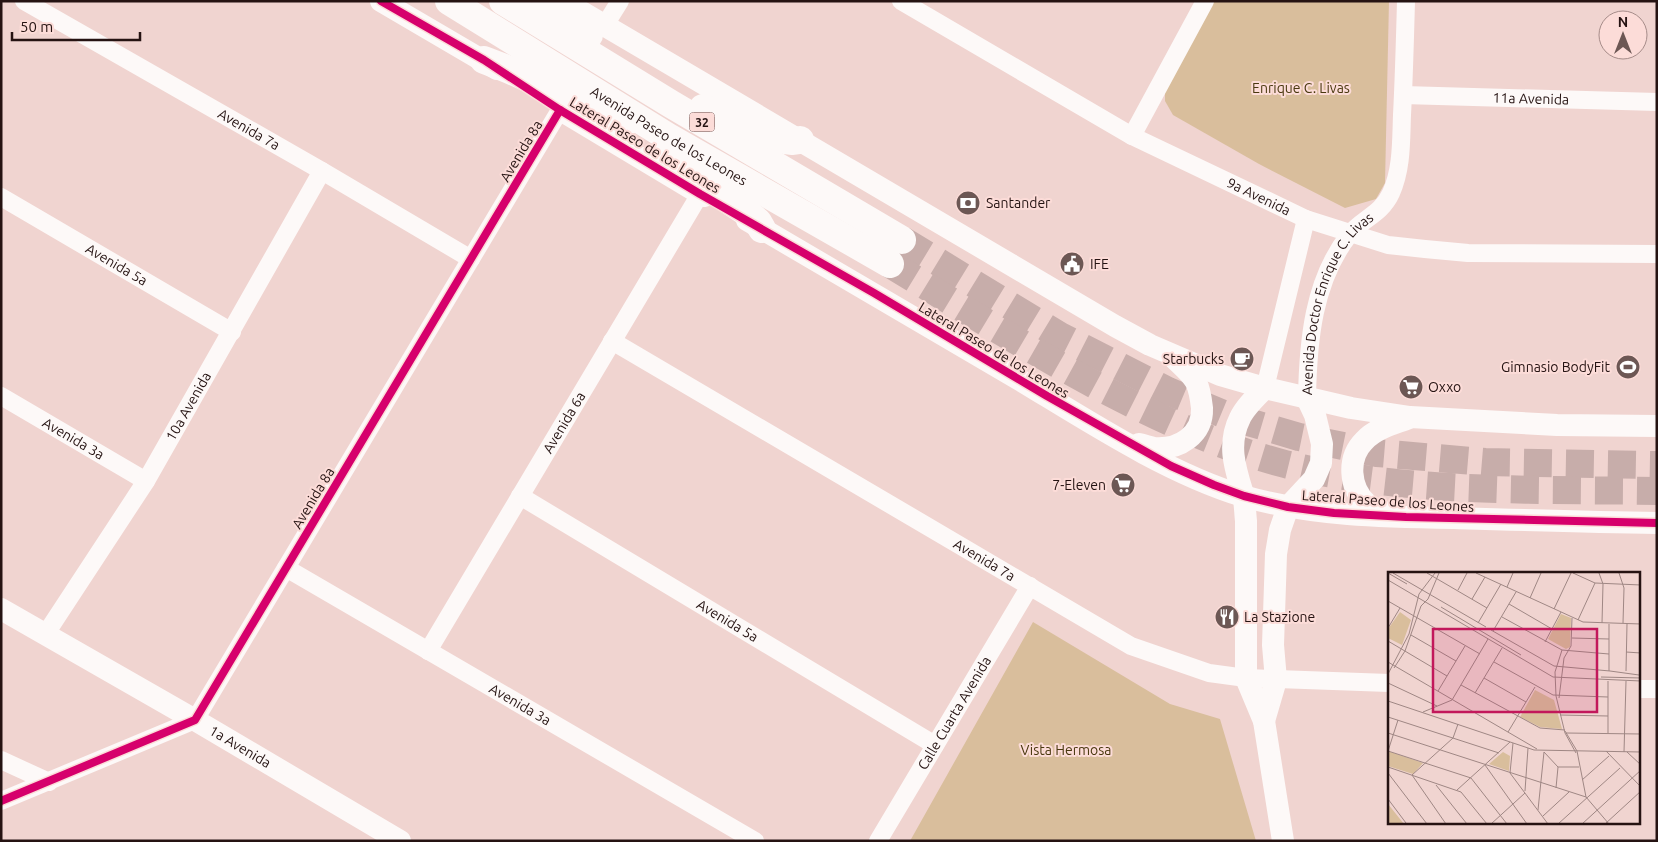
<svg xmlns="http://www.w3.org/2000/svg" width="1658" height="842" font-family="Ubuntu,sans-serif">
  <rect width="100%" height="100%" fill="#f0d4d0"/>
  <g fill="#d9be9c">
    <polygon points="1214,1 1389,1 1385,183 1376,199 1345,208 1259,164 1173,115 1165,101 1165,85"/>
    <polygon points="1033,622 1170,704 1220,719 1256,841 910,841"/>
  </g>
  <g fill="none" stroke-linecap="round" stroke-linejoin="round">
    <g stroke="#c7adaa" stroke-width="28" stroke-dasharray="28 14" stroke-linecap="butt">
      <polyline points="902,240 1060,336 1168,391 1228,416 1299,437 1377,453 1485,462 1657,465"/>
      <path d="M 890,264 C 959,306 1028,349 1099,387 C 1159,418 1219,447 1285,464 C 1405,494 1533,489 1657,491"/>
    </g>
    <g stroke="#fdf9f8" stroke-width="18">
      <path id="s1" d="M 24,1 L 322,171 L 471,259"/>
      <path id="s2" d="M 901,1 L 1132,136 L 1306,219 L 1388,245 L 1425,249 L 1468,253 L 1657,254"/>
      <polyline points="605,25 620,1"/>
      <path id="s3" d="M 1403,95 L 1657,102"/>
      <polyline points="1132,136 1205,1"/>
      <path id="s4" d="M 1,197 L 232,332"/>
      <path id="s5" d="M 612,341 L 1131,646 L 1209,673 L 1246,678 L 1389,683"/>
      <polyline points="1265,388 1306,219"/>
      <path id="s6" d="M 1,396 L 146,481"/>
      <path id="s7" d="M 1307,398 C 1308,342 1313,281 1349,235 C 1361,219 1381,215 1391,193 C 1402,169 1401,141 1402,115 C 1404,77 1405,39 1406,1"/>
      <path id="s8" d="M 520,496 L 935,745"/>
      <path id="s9" d="M 286,568 L 755,841"/>
      <path id="s10" d="M 45,635 L 146,481 L 322,171"/>
      <path id="s11" d="M 428,651 L 700,194"/>
      <polyline points="1639,689 1657,689"/>
      <polyline points="1,760 49,782"/>
      <polyline points="1,801 195,720 560,110"/>
      <path id="s12" d="M 878,841 L 1030,586"/>
    </g>
    <g stroke="#fdf9f8" stroke-width="22">
      <polyline points="381,1 497,69"/>
      <polyline points="563,1 1115,326 1150,345 1220,375 1265,388 1351,408 1410,417 1557,425 1657,426"/>
      <polyline points="564,112 704,196"/>
      <path d="M 747,220 C 838,273 929,326 1020,380 C 1088,421 1167,473 1243,496 C 1312,516 1384,517 1454,518 C 1522,520 1589,522 1657,523"/>
      <path d="M 1265,388 C 1256,397 1245,407 1240,418 C 1227,444 1235,468 1243,494 C 1245,502 1245,512 1246,521 L 1246,678 L 1264,721 L 1283,841"/>
      <path d="M 1139,444 C 1144,445 1149,447 1154,448 C 1179,450 1203,435 1202,408 C 1201,399 1200,390 1196,382 C 1191,373 1182,366 1175,359"/>
      <path d="M 1388,513 C 1381,511 1372,509 1367,504 C 1349,488 1347,458 1364,441 C 1376,428 1394,424 1409,418"/>
      <path id="s13" d="M 1,609 L 195,720 L 400,841"/>
      <polyline points="1264,721 1276,680 1273,645 1276,554 1280,530 1288,507 1314,479 1321,463 1322,444 1315,415 1307,398"/>
    </g>
    <g stroke="#fdf9f8" stroke-width="28">
      <path id="s14" d="M 449,1 L 668,137 L 890,264"/>
      <polyline points="503,1 671,104 902,240"/>
      <polyline points="546,1 589,35"/>
      <path d="M 484,60 C 500,66 516,72 531,80 C 563,98 595,124 634,119"/>
      <polyline points="703,108 785,140 793,141 800,140"/>
      <path d="M 668,144 C 670,166 730,200 749,214 L 758,222 L 762,229"/>
    </g>
    <defs>
      <g id="cycleway">
        <polyline points="381,1 484,60 560,110 700,194 874,293 1047,396 1171,466 1214,485 1244,496 1288,507 1334,513 1406,517 1657,523"/>
        <polyline points="1,801 195,720 560,110"/>
      </g>
    </defs>
    <use href="#cycleway" stroke="#fcdcd8" stroke-width="11"/>
    <use href="#cycleway" stroke="#d6006c" stroke-width="8"/>
  </g>
  <defs>
    <symbol id="bank-disc" viewBox="-11 -11 22 22"><circle r="9.5" fill="#6c5754" stroke="#fcdcd8"/><path d="M-6-4H6V4H-6ZM0-2.3a2.3 2.3 0 1 0 0 4.6a2.3 2.3 0 1 0 0-4.6Z" fill="#fff"/></symbol>
    <symbol id="civic-disc" viewBox="-11 -11 22 22"><circle r="9.5" fill="#6c5754" stroke="#fcdcd8"/><path d="M-.6-6.5H3V-4.5H.6V-3L4-1V1h2V6H-6V1h2V-1L-.6-3ZM-1.2 2.5V6h2.4V2.5Z" fill="#fff"/></symbol>
    <symbol id="cafe-disc" viewBox="-11 -11 22 22"><circle r="9.5" fill="#6c5754" stroke="#fcdcd8"/><path d="M-5.5-4.5H6V0H3Q3 3.5 0 3.5H-2.5Q-5.5 3.5-5.5 0ZM3-3.2v2h1.7v-2ZM-6 4.5H4V6H-6Z" fill="#fff"/></symbol>
    <symbol id="stadium-disc" viewBox="-11 -11 22 22"><circle r="9.5" fill="#6c5754" stroke="#fcdcd8"/><path d="M0-5a6.5 5 0 1 0 0 10a6.5 5 0 1 0 0-10ZM-3.5-1.8h7v3.6h-7Z" fill="#fff"/></symbol>
    <symbol id="supermarket-disc" viewBox="-11 -11 22 22"><circle r="9.5" fill="#6c5754" stroke="#fcdcd8"/><path d="M-6-5.5h2.5l.6 2H6L4.5 2H-2.5L-4.4-4H-6ZM-1.5 3.2a1.3 1.3 0 1 0 .1 0ZM3 3.2a1.3 1.3 0 1 0 .1 0Z" fill="#fff"/></symbol>
    <symbol id="restaurant-disc" viewBox="-11 -11 22 22"><circle r="9.5" fill="#6c5754" stroke="#fcdcd8"/><path d="M-5-6h1v4h1v-4h1v4h1v-4h1v5L-1.5 .5V6h-2V.5L-5-1ZM5-6V6H3V1.5H1.5Q1.5-4 5-6Z" fill="#fff"/></symbol>
  </defs>
  <g fill-rule="evenodd">
    <use href="#bank-disc" x="954" y="189" width="28" height="28"/>
    <use href="#civic-disc" x="1058" y="250" width="28" height="28"/>
    <use href="#cafe-disc" x="1228" y="345" width="28" height="28"/>
    <use href="#stadium-disc" x="1614" y="353" width="28" height="28"/>
    <use href="#supermarket-disc" x="1397" y="373" width="28" height="28"/>
    <use href="#supermarket-disc" x="1109" y="471" width="28" height="28"/>
    <use href="#restaurant-disc" x="1213" y="603" width="28" height="28"/>
  </g>
  <g text-anchor="middle" dominant-baseline="central" stroke-width="4" stroke-linejoin="round" paint-order="stroke">
    <rect fill="#fcdcd8" stroke="#664f4d" stroke-width="1" x="689.5" y="112.5" width="25" height="19" rx="4"/>
    <g font-size="12" font-weight="bold" fill="#251312">
      <text x="702" y="122">32</text>
    </g>
    <g font-size="14" fill="#49380f" stroke="#fcdcd8">
      <text x="1301" y="88">Enrique C. Livas</text>
      <text x="1066" y="750">Vista Hermosa</text>
    </g>
    <g font-size="14" fill="#251312" stroke="#fcdcd8">
      <text stroke="none"><textPath href="#s3" startOffset="128">11a Avenida</textPath></text>
      <text stroke="none"><textPath href="#s1" startOffset="259">Avenida 7a</textPath></text>
      <text stroke="none"><textPath href="#s14" startOffset="258">Avenida Paseo de los Leones</textPath></text>
      <text transform="translate(645 145) rotate(31)">Lateral Paseo de los Leones</text>
      <text transform="translate(521 151) rotate(-59)">Avenida 8a</text>
      <text stroke="none"><textPath href="#s2" startOffset="408">9a Avenida</textPath></text>
      <text stroke="none"><textPath href="#s4" startOffset="134">Avenida 5a</textPath></text>
      <text stroke="none"><textPath href="#s7" startOffset="102">Avenida Doctor Enrique C. Livas</textPath></text>
      <text transform="translate(994 350) rotate(31)">Lateral Paseo de los Leones</text>
      <text stroke="none"><textPath href="#s10" startOffset="270">10a Avenida</textPath></text>
      <text stroke="none"><textPath href="#s11" startOffset="266">Avenida 6a</textPath></text>
      <text stroke="none"><textPath href="#s6" startOffset="84">Avenida 3a</textPath></text>
      <text transform="translate(313 498) rotate(-59)">Avenida 8a</text>
      <text transform="translate(1388 501) rotate(4)">Lateral Paseo de los Leones</text>
      <text stroke="none"><textPath href="#s5" startOffset="432">Avenida 7a</textPath></text>
      <text stroke="none"><textPath href="#s8" startOffset="242">Avenida 5a</textPath></text>
      <text stroke="none"><textPath href="#s9" startOffset="271">Avenida 3a</textPath></text>
      <text stroke="none"><textPath href="#s12" startOffset="149">Calle Cuarta Avenida</textPath></text>
      <text stroke="none"><textPath href="#s13" startOffset="276">1a Avenida</textPath></text>
    </g>
    <g font-size="14" fill="#251312" stroke="#fcdcd8" text-anchor="start">
      <text x="986" y="203">Santander</text>
      <text x="1090" y="264">IFE</text>
      <text x="1224" y="359" text-anchor="end">Starbucks</text>
      <text x="1610" y="367" text-anchor="end">Gimnasio BodyFit</text>
      <text x="1428" y="387">Oxxo</text>
      <text x="1106" y="485" text-anchor="end">7-Eleven</text>
      <text x="1244" y="617">La Stazione</text>
    </g>
  </g>
  <g transform="translate(1388 572)">
    <rect width="252" height="252" fill="#f0d4d0"/>
    <path d="M 12,40 L 23,48 L 14,73 L 0,66 L 0,57 ZM 173,42 L 183,46 L 182,75 L 178,77 L 160,67 ZM 147,118 L 166,128 L 174,157 L 152,155 L 132,145 ZM 0,179 L 35,191 L 25,202 L 0,194 ZM 115,180 L 122,184 L 121,199 L 101,192 ZM 0,232 L 16,252 L 0,252 Z" fill="#d9be9c"/>
    <path fill="none" stroke="#9f8784" stroke-width="1" d="M 0,1 L 19,12M 5,1 L 98,55M 39,1 L 99,36M 88,1 L 195,50 L 253,52M 185,1 L 207,11 L 253,13M 211,1 L 215,12 L 214,51M 231,1 L 236,16 L 235,51M 0,8 L 165,105 L 253,109M 119,15 L 125,1M 70,18 L 79,1M 142,26 L 153,1M 84,27 L 97,5M 0,29 L 92,82M 121,32 L 164,57M 53,35 L 133,83M 166,37 L 183,1M 114,45 L 174,78 L 221,82M 190,48 L 207,11M 90,51 L 113,12M 0,56 L 12,36M 103,58 L 166,94 L 222,99M 105,59 L 128,20M 23,63 L 68,89M 184,66 L 221,67M 0,69 L 59,104M 157,70 L 173,40M 174,78 L 167,100 L 168,124 L 177,161 L 188,181M 238,80 L 253,81M 0,90 L 149,177M 106,90 L 165,123 L 220,125M 6,96 L 17,79 L 33,34 L 40,27 L 51,1M 221,99 L 221,52M 222,99 L 251,103M 238,99 L 239,52M 0,102 L 21,62 L 31,22 L 47,1M 213,105 L 253,106M 96,106 L 138,130M 0,111 L 49,134M 73,113 L 152,156 L 177,158M 50,119 L 77,74M 87,121 L 114,76M 171,126 L 176,86 L 183,74 L 184,46M 0,129 L 146,178 L 253,180M 35,140 L 64,128 L 100,67M 172,143 L 220,144M 0,145 L 111,181M 177,159 L 189,179 L 198,225 L 221,252M 120,160 L 147,115M 0,161 L 198,225M 178,161 L 253,162M 220,161 L 220,109M 125,171 L 122,201 L 160,252M 0,179 L 83,206 L 119,252M 0,179 L 10,148M 218,179 L 253,215M 156,180 L 170,195 L 191,195M 236,180 L 238,109M 239,180 L 253,193M 97,193 L 139,252M 0,195 L 73,220 L 99,252M 0,201 L 39,252M 194,208 L 221,184M 48,213 L 79,252M 168,216 L 170,195M 69,218 L 122,170M 137,219 L 140,176M 0,227 L 18,251M 150,238 L 156,180M 155,244 L 181,220M 58,252 L 24,203 L 65,166 L 70,152M 103,252 L 137,221M 170,252 L 232,196M 194,252 L 253,198M 217,252 L 253,219"/>
    <path fill="#c2185b" fill-opacity="0.15" stroke="#c2185b" stroke-width="2.5" d="M 45,57 L 209,57 L 209,140 L 45,140 Z"/>
    <rect width="252" height="252" fill="none" stroke="#251312" stroke-width="2.5"/>
  </g>
  <rect width="1658" height="842" fill="none" stroke="#251312" stroke-width="5"/>
  <g transform="translate(1623 35)"><circle r="24" fill="#fcdcd8" stroke="#a68c89"/>
  <path d="M0-4L9 19L0 12L-9 19Z" fill="#6c5754"/>
  <text y="-8" font-size="14" font-weight="bold" text-anchor="middle" fill="#251312">N</text>
  </g>
  <path d="M12 32v8h128v-8" fill="none" stroke="#251312" stroke-width="2.5"/>
  <text x="20" y="32" font-size="15" fill="#251312" stroke="#fcdcd8" stroke-width="4" paint-order="stroke">50 m</text>
</svg>
